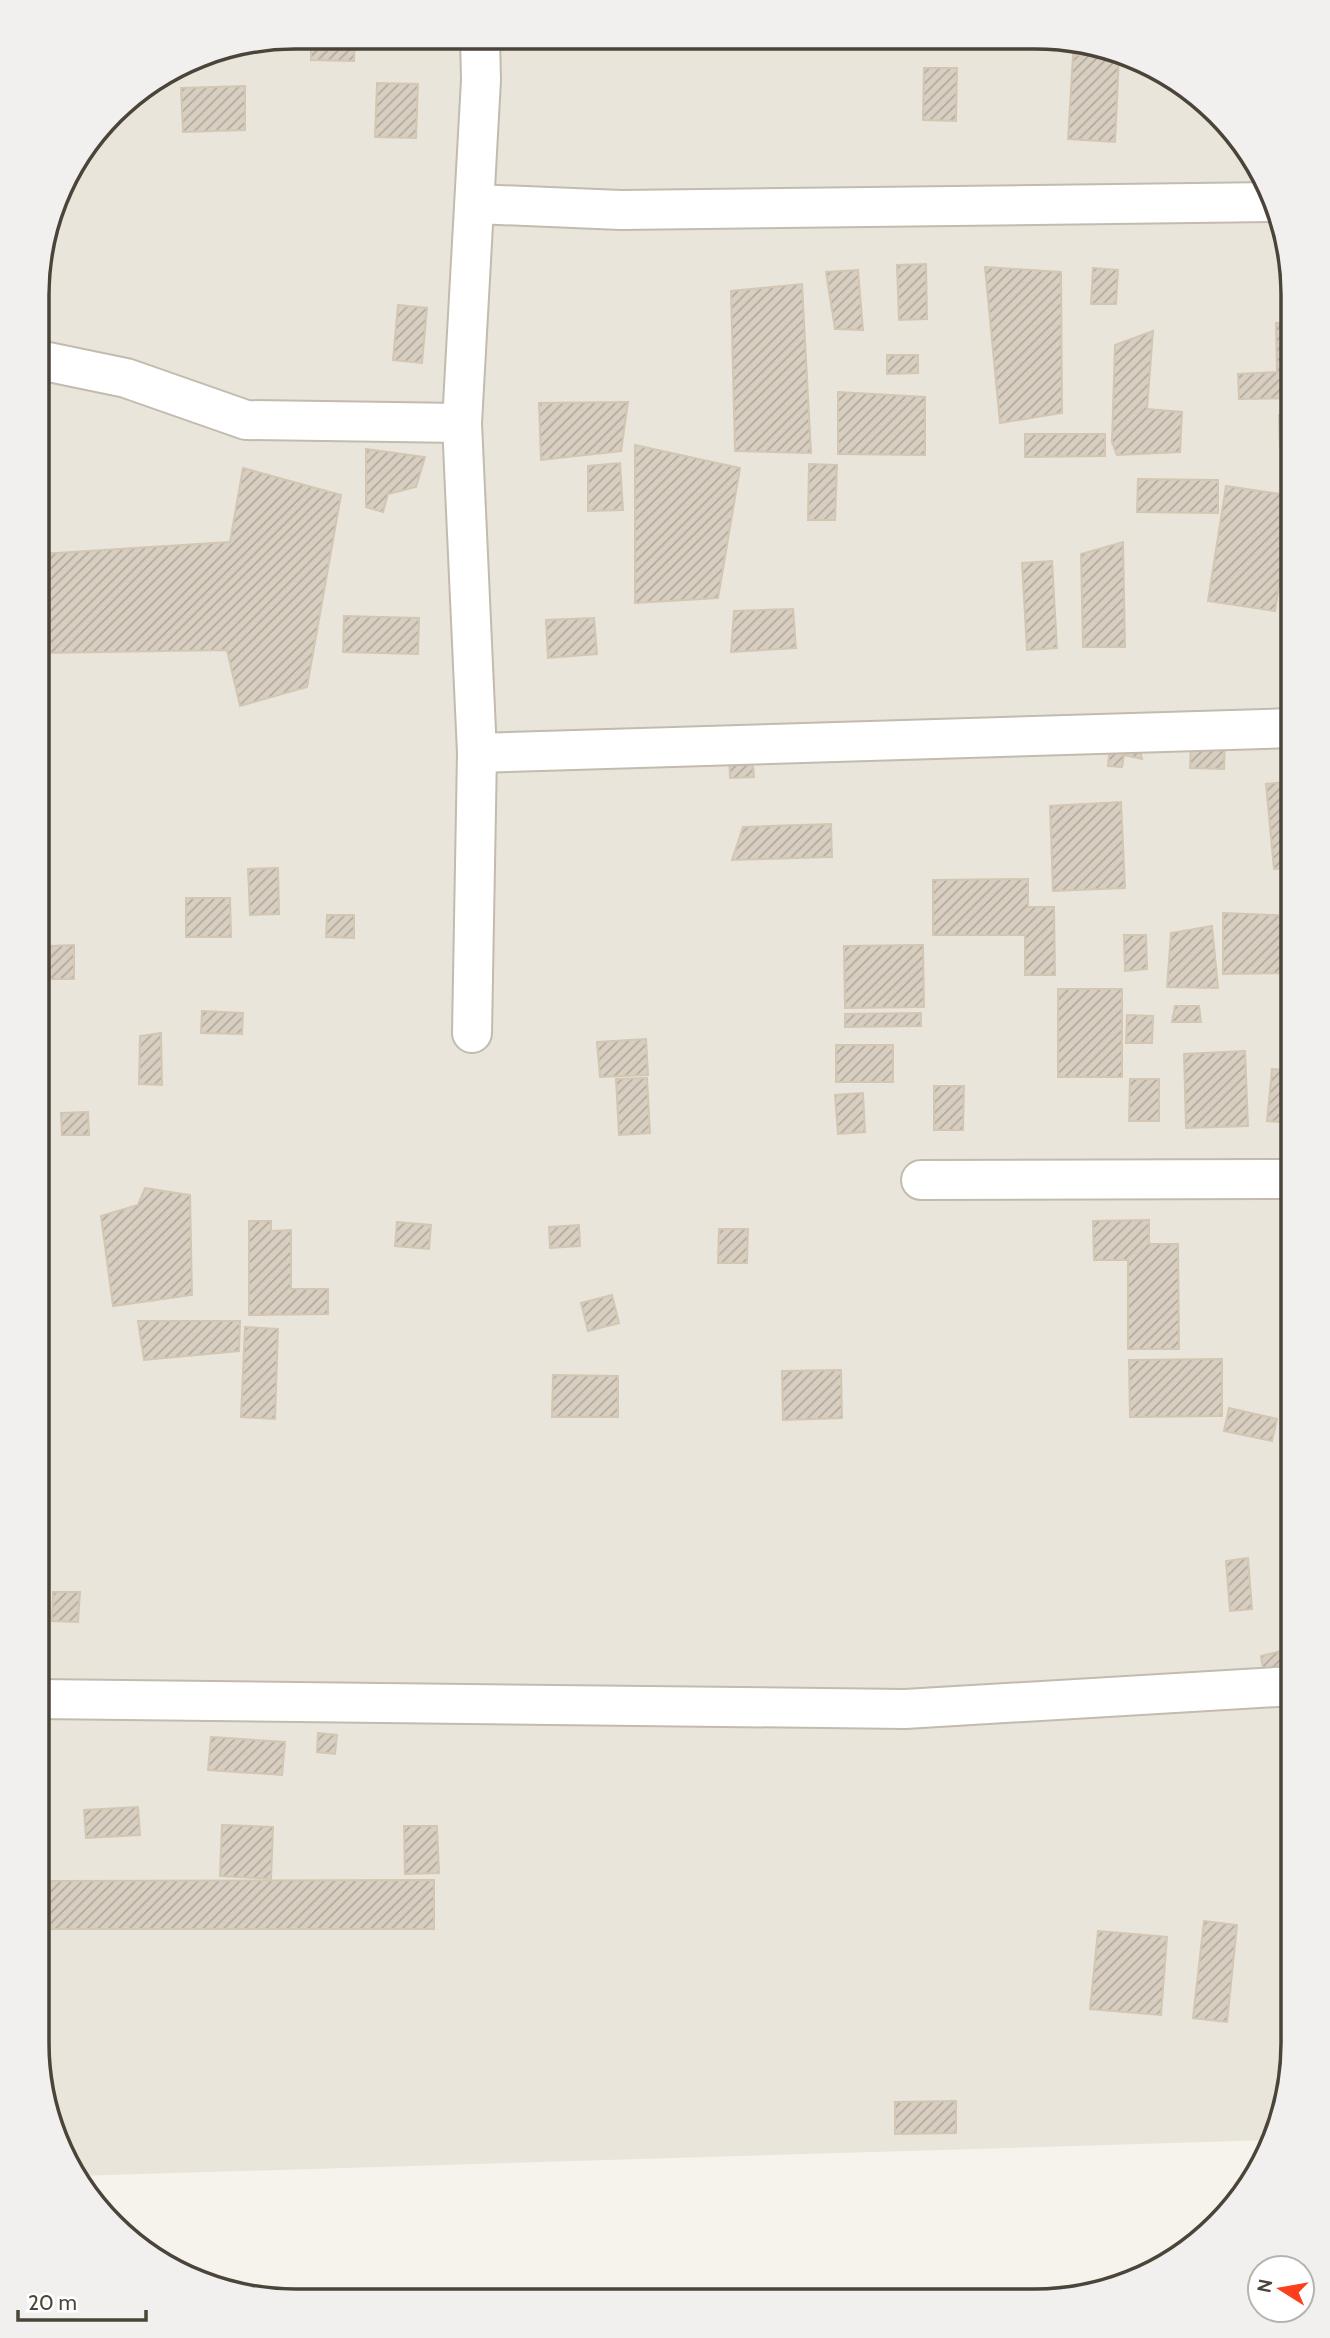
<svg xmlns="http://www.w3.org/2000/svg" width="1330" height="2338" font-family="Cabin,sans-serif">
  <defs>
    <pattern id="building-hatch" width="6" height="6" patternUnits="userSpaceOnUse" patternTransform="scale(1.75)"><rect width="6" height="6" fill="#d8cfc1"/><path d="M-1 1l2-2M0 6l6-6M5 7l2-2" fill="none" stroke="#b1aa9e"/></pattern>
  </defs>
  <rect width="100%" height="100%" fill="#f6f3ec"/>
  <polygon fill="#eae5da" points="295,37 1085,42 1149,63 1205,101 1249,151 1279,212 1293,295 1293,2060 1274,2140 75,2176 51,2126 37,2043 39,262 64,181 125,101 197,56"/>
  <g fill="url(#building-hatch)" stroke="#d3c7b4" stroke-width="2">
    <polygon points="311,37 355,37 354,61 311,60"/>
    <polygon points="1073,55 1119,56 1115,142 1068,139"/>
    <polygon points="924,68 957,68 956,121 923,120"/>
    <polygon points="377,83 418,84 416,138 375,137"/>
    <polygon points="245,86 245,130 183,132 181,88"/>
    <polygon points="926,264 927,319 899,320 897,265"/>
    <polygon points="985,267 1061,272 1062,413 1000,423"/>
    <polygon points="1093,268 1118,270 1116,304 1091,304"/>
    <polygon points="858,270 863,330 835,329 826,272"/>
    <polygon points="802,284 811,453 735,451 731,291"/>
    <polygon points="398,305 427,308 422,363 393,360"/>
    <polygon points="1276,323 1293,323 1293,398 1239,399 1238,374 1277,372"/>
    <polygon points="1153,331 1147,409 1182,412 1180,452 1117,455 1112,442 1115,345"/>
    <polygon points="887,355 918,355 918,373 887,374"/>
    <polygon points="838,392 925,397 925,455 838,454"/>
    <polygon points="628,402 621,451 541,460 539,403"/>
    <polygon points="1279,415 1293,415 1293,448 1280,448"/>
    <polygon points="1025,434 1105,434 1105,456 1025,457"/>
    <polygon points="635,445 740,468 718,598 635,603"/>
    <polygon points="366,449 425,457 416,487 388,494 383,512 366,507"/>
    <rect x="1287" y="453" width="6" height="45"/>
    <polygon points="620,463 623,510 588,511 588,466"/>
    <polygon points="809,464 837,465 835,520 808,520"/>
    <polygon points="243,468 341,495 307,687 240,706 227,650 39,653 41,554 230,542"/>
    <polygon points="1138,479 1218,480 1218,513 1137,512"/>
    <polygon points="1226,486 1293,496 1275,611 1208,601"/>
    <polygon points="1123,542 1125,647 1083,647 1081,554"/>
    <polygon points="1052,561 1057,648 1027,650 1022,563"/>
    <polygon points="793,609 796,648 731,652 734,611"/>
    <polygon points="344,616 419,618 418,654 343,652"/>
    <polygon points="594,618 597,654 548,658 546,620"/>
    <polygon points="1138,741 1142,759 1124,755 1122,767 1108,766 1110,746"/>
    <polygon points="1191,741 1225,742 1224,769 1190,768"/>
    <polygon points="752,753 754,777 730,778 729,755"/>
    <polygon points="1293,781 1293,867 1274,869 1266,784"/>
    <polygon points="1121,802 1125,888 1053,891 1050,806"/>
    <polygon points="831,824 832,857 732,860 743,827"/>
    <polygon points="278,868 279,914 250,915 248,869"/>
    <polygon points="1028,879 1028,907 1054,907 1055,975 1025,975 1025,935 933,935 933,880"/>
    <polygon points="186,898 230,898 231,937 186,937"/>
    <polygon points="1223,913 1293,916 1293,973 1223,974"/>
    <polygon points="327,915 354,915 354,938 326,937"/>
    <polygon points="1212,926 1218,988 1167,987 1171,933"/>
    <polygon points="1124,935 1146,935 1147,969 1125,971"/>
    <polygon points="74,945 74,979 50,979 49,946"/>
    <polygon points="923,945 924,1007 845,1008 844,946"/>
    <rect x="1058" y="989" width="64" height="88"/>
    <polygon points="1175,1006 1199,1006 1201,1022 1172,1022"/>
    <polygon points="202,1011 243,1013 242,1034 201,1033"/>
    <polygon points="921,1013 921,1026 845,1027 845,1014"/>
    <polygon points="1127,1015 1153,1016 1152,1043 1126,1043"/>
    <polygon points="161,1033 162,1085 139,1084 140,1036"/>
    <polygon points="646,1039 648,1075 600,1077 597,1042"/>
    <rect x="836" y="1045" width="57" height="37"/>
    <polygon points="1245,1051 1248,1126 1186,1128 1184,1054"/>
    <polygon points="1272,1069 1293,1071 1293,1123 1267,1121"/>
    <polygon points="647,1078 650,1133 619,1135 616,1079"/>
    <polygon points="1130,1079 1159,1079 1159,1121 1129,1121"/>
    <polygon points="934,1086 964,1086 963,1130 934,1130"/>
    <polygon points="863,1093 865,1132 838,1134 835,1095"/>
    <polygon points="88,1112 89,1135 62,1135 61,1113"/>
    <polygon points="145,1188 190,1195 192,1295 113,1306 101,1216 138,1205"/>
    <polygon points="1149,1220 1149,1244 1178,1244 1179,1349 1128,1349 1128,1260 1094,1260 1093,1221"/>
    <polygon points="249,1221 271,1221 271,1231 291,1230 291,1289 328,1289 328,1314 249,1315"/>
    <polygon points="397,1222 431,1225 429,1249 395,1246"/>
    <polygon points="579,1225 580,1246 550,1248 549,1227"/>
    <polygon points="719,1229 748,1229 747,1263 718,1263"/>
    <polygon points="612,1295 619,1323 588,1331 581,1303"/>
    <polygon points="138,1321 240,1321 239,1351 144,1360"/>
    <polygon points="245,1327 278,1329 275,1419 241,1417"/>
    <polygon points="1222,1359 1222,1416 1130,1417 1129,1360"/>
    <polygon points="841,1370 842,1418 783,1420 782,1371"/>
    <polygon points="553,1375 618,1376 618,1417 552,1417"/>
    <polygon points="1229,1408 1277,1419 1272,1441 1224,1431"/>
    <polygon points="1289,1414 1293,1414 1293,1441 1288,1441"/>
    <polygon points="1248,1558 1252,1609 1230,1611 1226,1561"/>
    <polygon points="53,1592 80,1592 78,1622 52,1621"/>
    <polygon points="1293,1648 1293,1679 1265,1681 1261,1656"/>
    <polygon points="318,1733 337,1735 335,1754 317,1752"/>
    <polygon points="211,1737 285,1742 282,1775 208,1770"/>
    <polygon points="138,1807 140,1835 86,1838 84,1810"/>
    <polygon points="222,1825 273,1827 271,1879 220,1876"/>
    <polygon points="404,1826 437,1826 439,1873 405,1874"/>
    <polygon points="434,1880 434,1929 39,1929 39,1881"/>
    <polygon points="1204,1921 1237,1925 1227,2022 1193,2018"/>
    <polygon points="1098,1931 1167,1937 1161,2015 1090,2009"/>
    <polygon points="37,1963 41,1998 37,1998"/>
    <polygon points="956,2101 956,2133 895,2134 895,2102"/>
  </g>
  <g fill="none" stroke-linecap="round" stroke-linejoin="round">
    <defs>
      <g id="minor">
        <polyline points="475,204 621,210 1274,202"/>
        <polyline points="39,360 126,378 246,420 462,423"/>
        <polyline points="477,753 1293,728"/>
        <polyline points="472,1033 477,753 462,423 481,80 480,38"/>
        <polyline points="921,1180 1293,1179"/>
        <polyline points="37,1699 905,1709 1293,1686"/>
      </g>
    </defs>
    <use href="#minor" stroke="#c2bbae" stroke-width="42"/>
    <use href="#minor" stroke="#fff" stroke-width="38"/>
  </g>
  <path d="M0 0H1330V2338H0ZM295 49H1035A246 246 0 0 1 1281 295V2043A246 246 0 0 1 1035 2289H295A246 246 0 0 1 49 2043V295A246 246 0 0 1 295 49Z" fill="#f1f0ef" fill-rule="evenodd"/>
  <path fill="none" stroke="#4b4439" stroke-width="3.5" d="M295 49H1035A246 246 0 0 1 1281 295V2043A246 246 0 0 1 1035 2289H295A246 246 0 0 1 49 2043V295A246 246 0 0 1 295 49Z"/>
  <g transform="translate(1281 2289) rotate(281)"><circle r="33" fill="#ffffff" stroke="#b7b4b0" stroke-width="2"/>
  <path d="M0-5L12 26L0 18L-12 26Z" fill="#fc3f1d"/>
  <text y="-10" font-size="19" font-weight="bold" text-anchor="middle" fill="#4b4439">N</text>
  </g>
  <path d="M18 2310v10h128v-10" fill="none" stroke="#4b4439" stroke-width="3.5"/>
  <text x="28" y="2310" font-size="21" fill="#4b4439" stroke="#ffffff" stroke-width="5" paint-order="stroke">20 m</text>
</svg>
